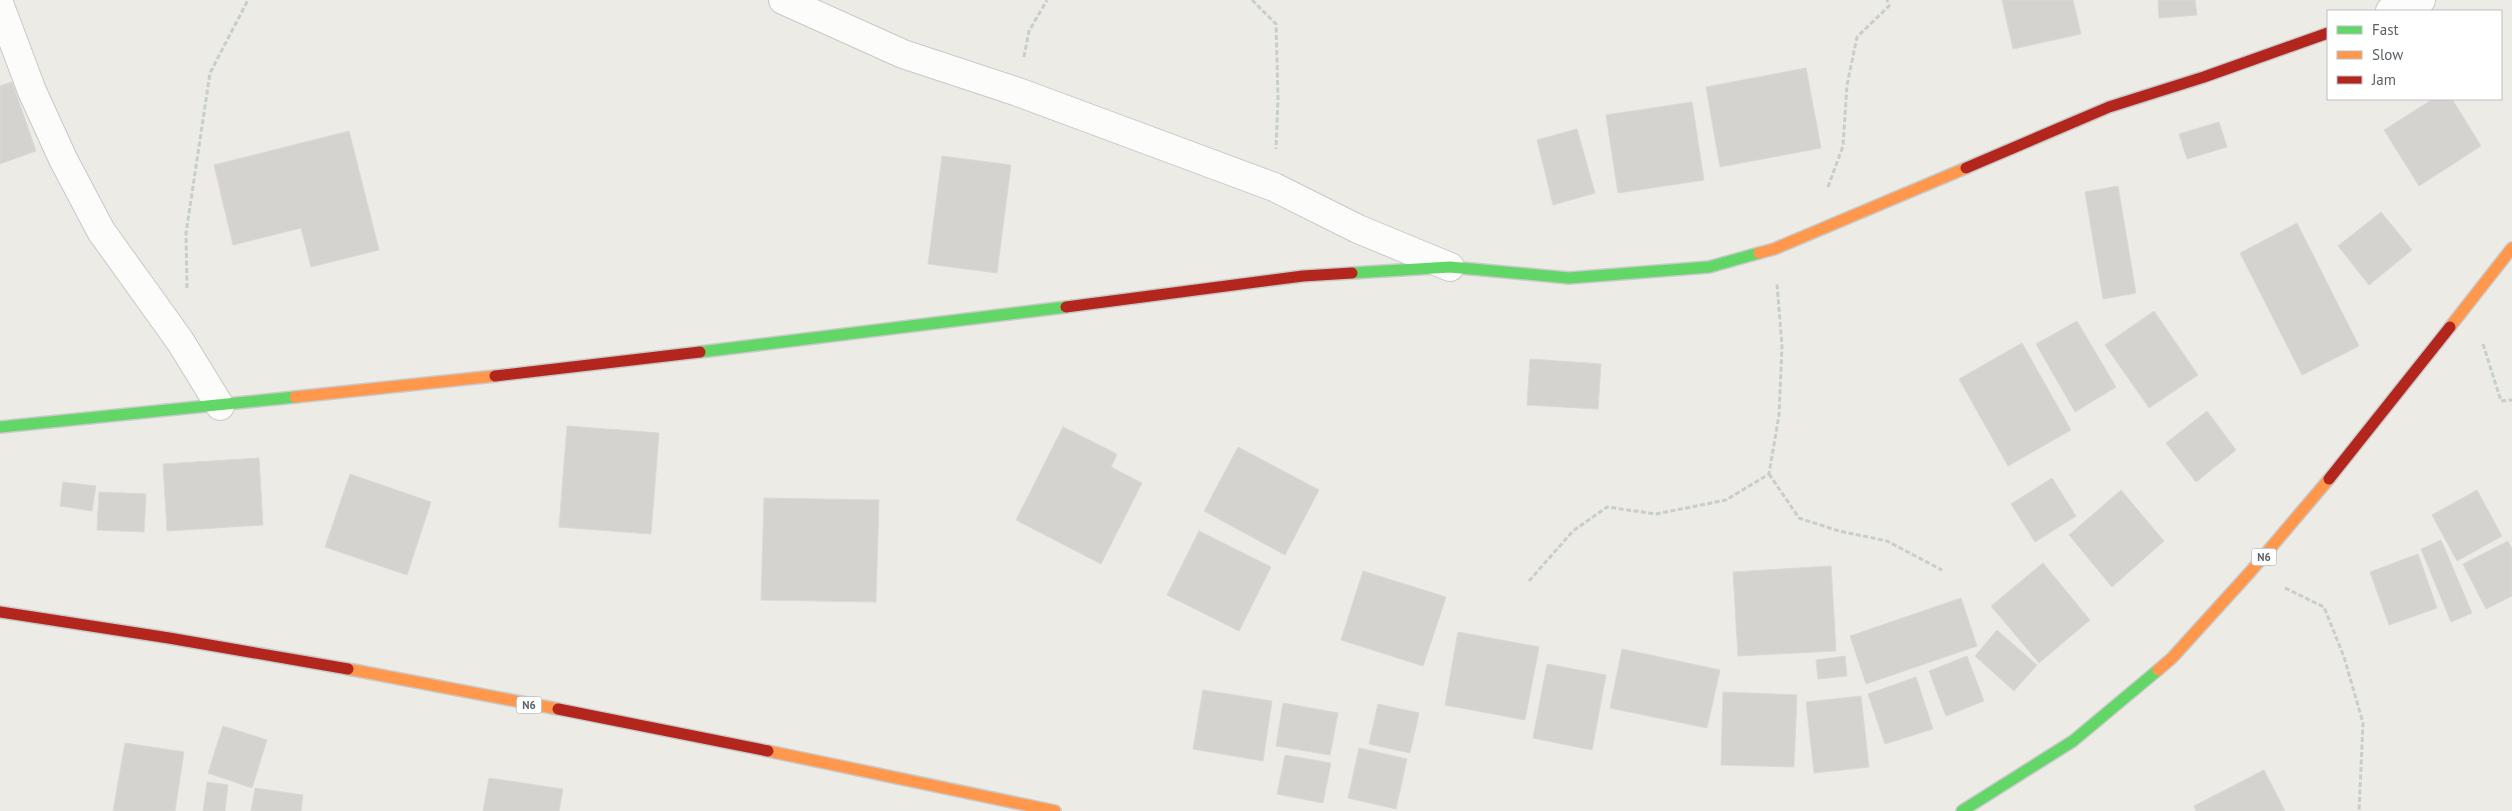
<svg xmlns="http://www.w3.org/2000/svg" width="2512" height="811" font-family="'PT Sans',sans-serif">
  <rect width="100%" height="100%" fill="#ecebe6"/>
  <g fill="#d4d3d0" stroke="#dcd9d5">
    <polygon points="2002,0 2073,0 2081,34 2013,49"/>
    <polygon points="2158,0 2195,0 2197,15 2159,18"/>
    <polygon points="1806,68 1821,148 1720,167 1706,87"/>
    <polygon points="12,82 36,151 0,164 0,86"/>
    <polygon points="2433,99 2452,99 2481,146 2419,186 2384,130"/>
    <polygon points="1692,102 1704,180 1618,193 1606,115"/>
    <polygon points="2219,122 2227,147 2187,159 2179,134"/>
    <polygon points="1577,129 1595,193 1553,205 1537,140"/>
    <polygon points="349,131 379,250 311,267 301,228 233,245 214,165"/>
    <polygon points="942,156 1011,165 997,273 928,264"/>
    <polygon points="2118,186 2136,293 2103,299 2085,192"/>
    <polygon points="2381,212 2412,250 2369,285 2338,246"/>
    <polygon points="2297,223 2359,346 2302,375 2240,253"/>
    <polygon points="2154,311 2198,375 2149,408 2105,345"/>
    <polygon points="2077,321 2116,387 2075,412 2036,344"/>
    <polygon points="2022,343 2071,430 2008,466 1959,379"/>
    <polygon points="1530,359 1601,364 1598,409 1527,405"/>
    <polygon points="2207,411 2236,450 2196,482 2166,443"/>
    <polygon points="567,426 659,433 651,534 559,527"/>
    <polygon points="1063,427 1117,454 1111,467 1142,483 1101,564 1016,520"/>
    <polygon points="1238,447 1319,490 1285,555 1204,511"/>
    <polygon points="259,458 263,525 167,531 163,464"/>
    <polygon points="350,474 431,502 407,575 325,547"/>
    <polygon points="2052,478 2076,516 2035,542 2011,504"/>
    <polygon points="63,482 96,486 92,511 60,506"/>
    <polygon points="2121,490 2164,541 2112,587 2069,535"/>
    <polygon points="2477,490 2502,536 2457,561 2432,515"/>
    <polygon points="99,492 146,494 144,532 97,530"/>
    <polygon points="764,498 879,500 876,602 761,600"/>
    <polygon points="1199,531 1271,567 1239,631 1167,595"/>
    <polygon points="2441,540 2472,613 2451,622 2421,549"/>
    <polygon points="2508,541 2512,549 2512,596 2486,609 2463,564"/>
    <polygon points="2418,554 2437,608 2389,625 2370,572"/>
    <polygon points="2043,563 2090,620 2039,663 1991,606"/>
    <polygon points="1831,566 1836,651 1738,656 1733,572"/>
    <polygon points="1363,571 1446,597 1423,666 1341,640"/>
    <polygon points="1961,598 1977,646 1866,684 1850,636"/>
    <polygon points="1997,630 2037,665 2014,691 1975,656"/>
    <polygon points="1458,632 1539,647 1525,720 1445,705"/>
    <polygon points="1622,649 1720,670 1707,728 1610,708"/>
    <polygon points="1845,656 1847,676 1818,679 1816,660"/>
    <polygon points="1967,656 1984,701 1946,716 1929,671"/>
    <polygon points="1547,664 1606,675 1592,750 1533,738"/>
    <polygon points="1916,677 1933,729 1885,744 1868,694"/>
    <polygon points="1203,690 1272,701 1263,761 1193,749"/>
    <polygon points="1723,692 1797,695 1794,767 1721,765"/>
    <polygon points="1861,696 1869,767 1814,773 1806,702"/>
    <polygon points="1283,703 1338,713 1330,755 1276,746"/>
    <polygon points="1378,704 1419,713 1410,753 1369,744"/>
    <polygon points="223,726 267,740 252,788 208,773"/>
    <polygon points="125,743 184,752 175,811 113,811"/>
    <polygon points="1359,748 1407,759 1396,809 1348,798"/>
    <polygon points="1285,755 1331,763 1323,803 1277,794"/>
    <polygon points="2264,770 2285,811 2196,811 2194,806"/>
    <polygon points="489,778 563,789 559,811 483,811"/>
    <polygon points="207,782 228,785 225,811 203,811"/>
    <polygon points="255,788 303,795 301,811 251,811"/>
  </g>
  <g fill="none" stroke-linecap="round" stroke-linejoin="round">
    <defs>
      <g id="street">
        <polyline points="783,0 903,54 1018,92 1274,187 1358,229 1450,267"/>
        <polyline points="0,6 32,91 63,159 101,231 180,341 220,406"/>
        <polyline points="2390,11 2421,0"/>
      </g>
      <g id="fast">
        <polyline points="1352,273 1450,267 1569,278 1709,267 1759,253"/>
        <polyline points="700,352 1066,307"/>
        <polyline points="0,427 295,397"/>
        <polyline points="1962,811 2073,741 2158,670"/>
      </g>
      <g id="slow">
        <polyline points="1759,253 1774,249 1966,168"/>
        <polyline points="2450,327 2512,248"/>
        <polyline points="295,397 495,376"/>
        <polyline points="348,669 558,709"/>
        <polyline points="2158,670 2172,658 2251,571 2329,479"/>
        <polyline points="768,751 1055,811"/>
      </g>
      <g id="jam">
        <polyline points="1966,168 2109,107 2204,77 2328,33"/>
        <polyline points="1066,307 1303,276 1352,273"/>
        <polyline points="495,376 700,352"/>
        <polyline points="2329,479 2450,327"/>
        <polyline points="0,612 169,638 348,669"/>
        <polyline points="558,709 768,751"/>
      </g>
    </defs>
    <use href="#street" stroke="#c8c8c7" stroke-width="30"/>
    <use href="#fast" stroke="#c9caca" stroke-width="14"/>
    <use href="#slow" stroke="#c9caca" stroke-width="14"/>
    <use href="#jam" stroke="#c9caca" stroke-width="14"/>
    <g stroke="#c8ceca" stroke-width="3" stroke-dasharray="5 2.5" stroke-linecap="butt">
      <polyline points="1252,0 1276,24 1278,98 1276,149"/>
      <polyline points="1024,57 1029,31 1047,0"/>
      <polyline points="1828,187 1843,146 1847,85 1857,37 1889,6 1887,0"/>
      <polyline points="187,288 186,233 210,73 248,0"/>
      <polyline points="2483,344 2501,401 2512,400"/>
      <polyline points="1769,474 1799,518 1839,531 1887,541 1942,570"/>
      <polyline points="1529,581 1573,531 1607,507 1656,514 1726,500 1769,474 1779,415 1782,346 1777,284"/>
      <polyline points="2285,588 2324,607 2344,657 2363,723 2359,811"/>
    </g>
    <use href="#street" stroke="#fcfcfb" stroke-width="28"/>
    <use href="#fast" stroke="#63d668" stroke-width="11"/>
    <use href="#slow" stroke="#ff974d" stroke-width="11"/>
    <use href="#jam" stroke="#b3261e" stroke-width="11"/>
  </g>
  <g text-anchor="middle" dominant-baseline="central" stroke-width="5" stroke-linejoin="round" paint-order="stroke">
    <g fill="#fff" stroke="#8c9093" stroke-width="1">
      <rect x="2251.5" y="548.5" width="25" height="17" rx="4"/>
      <rect x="516.5" y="696.5" width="25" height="17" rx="4"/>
    </g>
    <g font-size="11" font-weight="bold" fill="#5b6165">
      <text x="2264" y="557">N6</text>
      <text x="529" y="705">N6</text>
    </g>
  </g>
  <rect x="2327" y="10" width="175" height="90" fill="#ffffff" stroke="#bdc0c1"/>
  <rect x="2337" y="26" width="25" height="8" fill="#63d668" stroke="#bdc0c1"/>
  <text x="2372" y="35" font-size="15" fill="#5b6165">Fast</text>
  <rect x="2337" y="51" width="25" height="8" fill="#ff974d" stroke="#bdc0c1"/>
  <text x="2372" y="60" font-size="15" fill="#5b6165">Slow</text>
  <rect x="2337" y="76" width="25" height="8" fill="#b3261e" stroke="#bdc0c1"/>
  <text x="2372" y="85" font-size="15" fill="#5b6165">Jam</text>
</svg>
